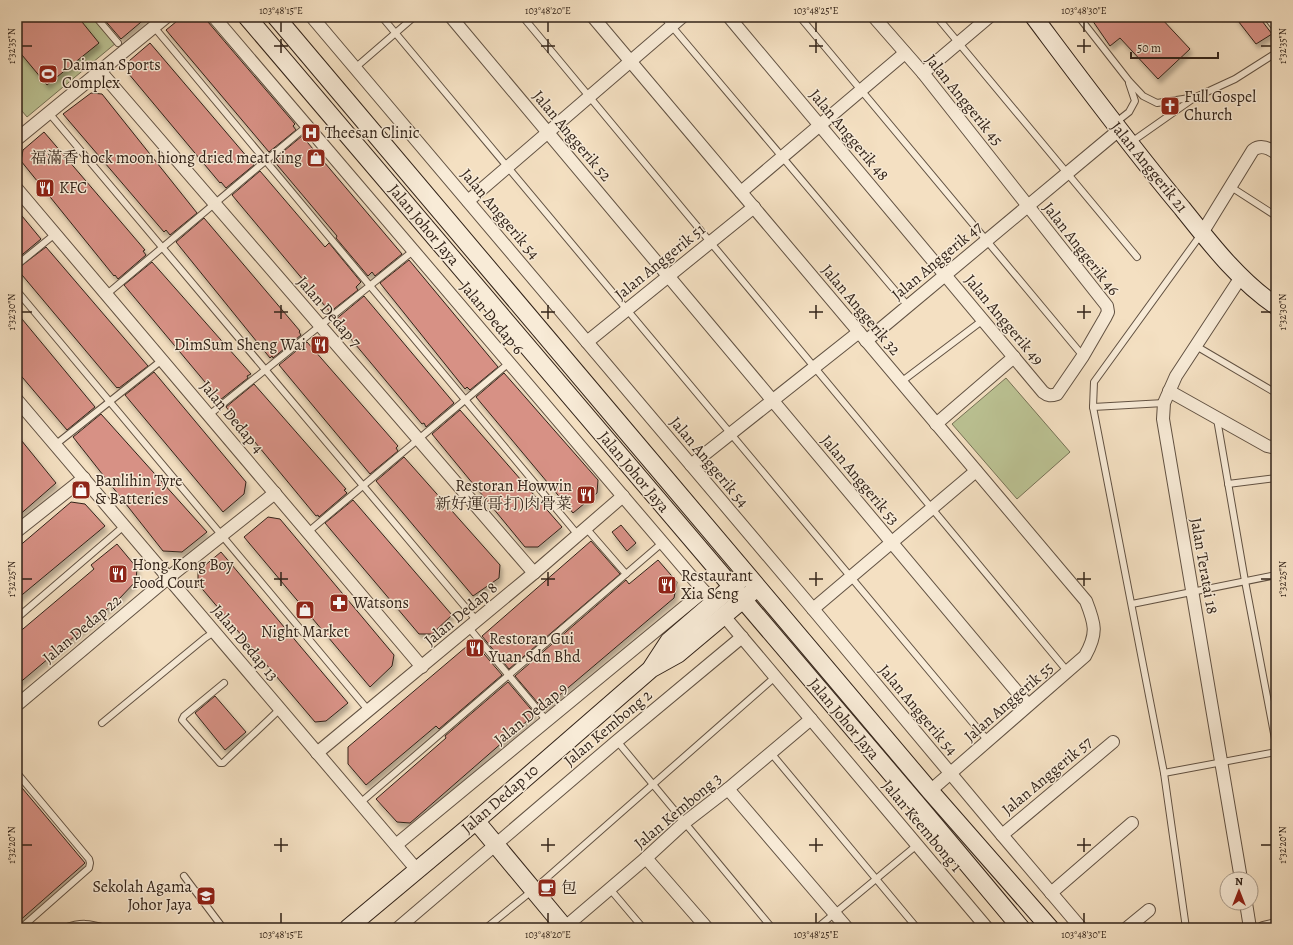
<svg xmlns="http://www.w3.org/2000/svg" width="1293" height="945" font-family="Alegreya,'Noto Serif SC',serif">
  <defs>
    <filter id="shadow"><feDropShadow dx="2.5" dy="4.5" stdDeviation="2" flood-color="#0004"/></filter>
  </defs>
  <rect width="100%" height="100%" fill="#f4e0c2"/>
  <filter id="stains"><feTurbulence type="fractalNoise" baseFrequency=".005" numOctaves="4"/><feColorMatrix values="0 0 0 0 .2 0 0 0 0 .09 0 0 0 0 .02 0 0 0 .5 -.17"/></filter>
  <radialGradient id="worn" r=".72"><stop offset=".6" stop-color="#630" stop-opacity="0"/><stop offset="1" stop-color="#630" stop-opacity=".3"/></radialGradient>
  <g fill="#bbc293" stroke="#767256">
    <polygon points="17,17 94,17 116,43 27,117 17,105"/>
    <polygon points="1006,378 1070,452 1017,499 952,424"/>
  </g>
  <g fill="#d79185" stroke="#322319" filter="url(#shadow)">
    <polygon points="17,17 78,17 99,43 47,85 17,49"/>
    <polygon points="102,17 147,17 121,39"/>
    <polygon points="182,17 206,17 208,22 295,124 293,126 296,130 269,152 166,30"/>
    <polygon points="1090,17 1160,17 1190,49 1158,79 1120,38 1110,46"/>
    <polygon points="1235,17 1259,17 1272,34 1256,44"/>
    <polygon points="150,43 254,165 226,188 221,182 220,183 128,73 129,61"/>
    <polygon points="91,93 102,94 197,213 170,235 166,230 164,232 63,114"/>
    <polygon points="44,132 145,250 143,251 146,255 118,279 115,275 114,276 21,161 23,150"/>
    <polygon points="302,136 402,254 375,276 372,272 368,276 336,238 337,236 273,160"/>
    <polygon points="260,171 325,247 329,243 361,282 356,287 358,290 330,312 232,195"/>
    <polygon points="17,210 41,239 17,259"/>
    <polygon points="204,218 300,331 299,332 301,335 273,358 272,356 270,358 176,242"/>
    <polygon points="46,247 148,366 119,388 118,387 117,388 17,269"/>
    <polygon points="409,260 498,367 470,390 467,387 465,389 380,283"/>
    <polygon points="152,262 251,374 247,376 248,378 220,400 124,285"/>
    <polygon points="364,296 454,403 426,427 424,423 422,424 335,320"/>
    <polygon points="17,313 95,407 67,430 17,371"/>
    <polygon points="307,342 398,446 396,448 398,451 370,474 279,365"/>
    <polygon points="154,372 246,482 244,494 223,512 125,395"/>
    <polygon points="504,373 598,480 597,493 573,513 476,397"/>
    <polygon points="254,384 346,489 344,490 347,493 319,517 318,515 316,516 226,407"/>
    <polygon points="460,410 562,527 538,547 525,547 432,434"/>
    <polygon points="101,414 207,532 182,552 163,551 73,437"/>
    <polygon points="17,435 56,483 17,517"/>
    <polygon points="404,457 500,565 499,578 473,596 376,481"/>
    <polygon points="353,500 452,615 432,634 419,634 325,523"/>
    <polygon points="71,502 85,504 105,526 17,599 17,548"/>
    <polygon points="268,517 280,519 394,655 392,666 370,687 244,537"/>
    <polygon points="621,525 636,543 627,551 612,532"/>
    <polygon points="591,541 620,574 509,669 482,636"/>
    <polygon points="117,544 137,568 136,581 119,599 17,685 17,634 94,569 91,565"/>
    <polygon points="221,552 348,703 326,721 315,722 198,584 198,571"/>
    <polygon points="658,560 677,582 674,598 543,709 515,676 626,580 629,584"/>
    <polygon points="473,641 502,675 439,729 436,726 366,785 348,764 348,747"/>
    <polygon points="508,682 535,714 410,823 397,822 376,799 446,738 445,736"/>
    <polygon points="215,696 246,732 225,750 195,713"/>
    <polygon points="17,782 85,863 17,923"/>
  </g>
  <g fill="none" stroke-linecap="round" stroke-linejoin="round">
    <defs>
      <g id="lane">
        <polyline points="96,17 118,43"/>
        <polyline points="382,17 988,741"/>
        <polyline points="523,17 1068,672"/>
        <polyline points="664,17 908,306"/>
        <polyline points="800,17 1083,356"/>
        <polyline points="937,17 1137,257"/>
        <polyline points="1079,17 1129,81 1143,96 1157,103 1196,97 1235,79 1276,53"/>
        <polyline points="1267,17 1276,29"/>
        <polyline points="154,27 578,535"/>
        <polyline points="355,68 414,17"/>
        <polyline points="49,113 477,621"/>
        <polyline points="1115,123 1129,112 1135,101 1129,83"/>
        <polyline points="1130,143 1194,98"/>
        <polyline points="1231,187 1276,216"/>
        <polyline points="17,265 55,234"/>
        <polyline points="17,291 369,711"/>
        <polyline points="107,294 307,126"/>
        <polyline points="1196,346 1276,393"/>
        <polyline points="901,382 983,320"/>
        <polyline points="1093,407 1164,403"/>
        <polyline points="209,415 413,251"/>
        <polyline points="1217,419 1245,581 1276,744"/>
        <polyline points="55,445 162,360"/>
        <polyline points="1228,484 1276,478"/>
        <polyline points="586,528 626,574"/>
        <polyline points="308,532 509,363"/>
        <polyline points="1132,604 1276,575"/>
        <polyline points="17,618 124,526"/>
        <polyline points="469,628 547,721"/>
        <polyline points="224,683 184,716 182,720 220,763 223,763 280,709"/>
        <polyline points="102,723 205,638 214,632"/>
        <polyline points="617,741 772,928"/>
        <polyline points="771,753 917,928"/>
        <polyline points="17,773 89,859 90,863 89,868 21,928"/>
        <polyline points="1164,773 1276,752"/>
        <polyline points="360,803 662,543"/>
        <polyline points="184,876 223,928"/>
        <polyline points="610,889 643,928"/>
        <path d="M 64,928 C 81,922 89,923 106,928"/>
        <polyline points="486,928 533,890 775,677"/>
        <polyline points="817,928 917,845"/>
        <polyline points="1186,928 1164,773 1093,407 1094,382 1202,233"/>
      </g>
      <g id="street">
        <polyline points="214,17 714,603"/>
        <polyline points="312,17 813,609 1002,835 1081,928"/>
        <polyline points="451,17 1028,705"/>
        <path d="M 593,17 L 1086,601 C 1095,624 1098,633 1085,656 L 930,791"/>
        <path d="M 729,17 L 1043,392 C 1048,396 1051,396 1057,394 L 1083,356 L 1105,318 L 1108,312 L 1107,306 L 923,73 L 874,17"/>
        <polyline points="100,71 534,573"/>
        <polyline points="923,73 989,17"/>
        <polyline points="17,139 166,17"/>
        <polyline points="17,189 422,667"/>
        <polyline points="741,192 905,53"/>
        <polyline points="468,201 682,17"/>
        <path d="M 1202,233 L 1253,150 C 1261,144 1269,148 1276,153"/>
        <polyline points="1241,277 1176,376 1164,403 1163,419 1241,879"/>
        <polyline points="866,341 1119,130"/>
        <polyline points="587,342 754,207"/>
        <polyline points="1169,391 1267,446 1276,448"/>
        <polyline points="17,400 417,870"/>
        <polyline points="936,424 1014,357"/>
        <polyline points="691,465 859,332"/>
        <polyline points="17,531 84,478"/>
        <polyline points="813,609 976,471"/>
        <polyline points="724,616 987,928"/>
        <polyline points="17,705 168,578 275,493"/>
        <polyline points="317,753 534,573 623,496"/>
        <polyline points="728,789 847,928"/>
        <polyline points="1002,835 1113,742"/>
        <polyline points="396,845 704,591"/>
        <polyline points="646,858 707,928"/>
        <polyline points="1051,893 1132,823"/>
        <polyline points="1246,903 1250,928"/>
        <polyline points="398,928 617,741 742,637"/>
        <polyline points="564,928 646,858 684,823 728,789 811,719"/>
        <polyline points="1127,928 1149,910"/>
        <polyline points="1263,928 1276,925"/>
      </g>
      <g id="secondary">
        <polyline points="247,17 923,811 1021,928"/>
        <polyline points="276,17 930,791 1050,928"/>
        <path d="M 1034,17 C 1082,81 1130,146 1182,208 C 1210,243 1238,280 1276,306"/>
        <polyline points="652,667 669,641 741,579"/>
        <polyline points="476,821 565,928"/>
        <polyline points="348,928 476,821 651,669 678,654 752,592"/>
      </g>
    </defs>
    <use href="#lane" stroke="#625243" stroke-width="8"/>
    <use href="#street" stroke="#625243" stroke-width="14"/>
    <use href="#secondary" stroke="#322319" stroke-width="19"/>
    <use href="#lane" stroke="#f8ebd7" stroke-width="6"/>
    <use href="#street" stroke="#f8ebd7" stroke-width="12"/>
    <use href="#secondary" stroke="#f8ebd7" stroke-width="17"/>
  </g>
  <path fill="none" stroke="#322319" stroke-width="1.5" d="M 281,22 L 281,32M 548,22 L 548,32M 816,22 L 816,32M 1084,22 L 1084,32M 281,39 L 281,53M 548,39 L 548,53M 816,39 L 816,53M 1084,39 L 1084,53M 22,46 L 32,46M 274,46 L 288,46M 541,46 L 555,46M 809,46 L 823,46M 1077,46 L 1091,46M 1261,46 L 1271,46M 281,305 L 281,319M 548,305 L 548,319M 816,305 L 816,319M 1084,305 L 1084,319M 22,312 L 32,312M 274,312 L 288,312M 541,312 L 555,312M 809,312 L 823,312M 1077,312 L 1091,312M 1261,312 L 1271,312M 281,572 L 281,586M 548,572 L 548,586M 816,572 L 816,586M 1084,572 L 1084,586M 22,579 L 32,579M 274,579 L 288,579M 541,579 L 555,579M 809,579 L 823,579M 1077,579 L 1091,579M 1261,579 L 1271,579M 281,838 L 281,852M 548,838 L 548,852M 816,838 L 816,852M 1084,838 L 1084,852M 22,845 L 32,845M 274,845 L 288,845M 541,845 L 555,845M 809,845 L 823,845M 1077,845 L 1091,845M 1261,845 L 1271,845M 281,913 L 281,923M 548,913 L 548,923M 816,913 L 816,923M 1084,913 L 1084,923"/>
  <defs>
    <symbol id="stadium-square" viewBox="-11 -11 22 22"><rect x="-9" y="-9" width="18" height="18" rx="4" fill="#8f2418" stroke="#f8ebd7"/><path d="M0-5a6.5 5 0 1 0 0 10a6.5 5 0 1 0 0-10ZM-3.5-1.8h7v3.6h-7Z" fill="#fff"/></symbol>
    <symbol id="church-square" viewBox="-11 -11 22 22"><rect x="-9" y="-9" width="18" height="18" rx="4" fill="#8f2418" stroke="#f8ebd7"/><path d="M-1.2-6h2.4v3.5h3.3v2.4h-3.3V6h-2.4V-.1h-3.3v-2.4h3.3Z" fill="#fff"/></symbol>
    <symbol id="hospital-square" viewBox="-11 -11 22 22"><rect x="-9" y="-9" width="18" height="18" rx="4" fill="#8f2418" stroke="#f8ebd7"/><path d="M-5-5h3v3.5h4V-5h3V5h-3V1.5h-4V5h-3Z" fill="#fff"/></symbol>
    <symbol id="shop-square" viewBox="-11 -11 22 22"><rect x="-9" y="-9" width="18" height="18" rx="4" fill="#8f2418" stroke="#f8ebd7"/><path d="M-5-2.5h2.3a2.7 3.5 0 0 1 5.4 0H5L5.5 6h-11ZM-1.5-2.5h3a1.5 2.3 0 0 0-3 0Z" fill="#fff"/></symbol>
    <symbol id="restaurant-square" viewBox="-11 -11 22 22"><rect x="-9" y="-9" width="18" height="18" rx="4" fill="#8f2418" stroke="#f8ebd7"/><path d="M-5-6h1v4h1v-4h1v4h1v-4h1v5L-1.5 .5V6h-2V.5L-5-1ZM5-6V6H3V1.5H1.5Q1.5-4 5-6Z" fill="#fff"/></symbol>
    <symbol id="pharmacy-square" viewBox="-11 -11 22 22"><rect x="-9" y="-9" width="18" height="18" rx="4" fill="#8f2418" stroke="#f8ebd7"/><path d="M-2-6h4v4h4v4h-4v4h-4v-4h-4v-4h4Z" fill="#fff"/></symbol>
    <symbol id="cafe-square" viewBox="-11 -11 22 22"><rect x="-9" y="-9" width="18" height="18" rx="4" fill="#8f2418" stroke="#f8ebd7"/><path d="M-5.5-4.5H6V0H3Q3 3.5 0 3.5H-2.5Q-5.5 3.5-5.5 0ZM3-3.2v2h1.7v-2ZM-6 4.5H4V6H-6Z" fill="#fff"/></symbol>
    <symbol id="school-square" viewBox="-11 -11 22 22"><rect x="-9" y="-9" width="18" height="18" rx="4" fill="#8f2418" stroke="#f8ebd7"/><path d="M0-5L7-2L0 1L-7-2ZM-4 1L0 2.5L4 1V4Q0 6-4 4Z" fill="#fff"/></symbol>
  </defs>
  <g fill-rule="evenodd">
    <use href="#stadium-square" x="37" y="63" width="22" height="22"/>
    <use href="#church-square" x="1159" y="95" width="22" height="22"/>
    <use href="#hospital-square" x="300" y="122" width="22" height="22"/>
    <use href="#shop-square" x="305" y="147" width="22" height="22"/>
    <use href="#restaurant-square" x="34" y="177" width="22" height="22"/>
    <use href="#restaurant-square" x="309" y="334" width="22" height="22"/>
    <use href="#shop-square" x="70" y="479" width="22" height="22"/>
    <use href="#restaurant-square" x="575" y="484" width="22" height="22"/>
    <use href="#restaurant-square" x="107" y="563" width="22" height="22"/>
    <use href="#restaurant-square" x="656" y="574" width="22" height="22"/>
    <use href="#pharmacy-square" x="328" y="592" width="22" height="22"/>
    <use href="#shop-square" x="294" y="599" width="22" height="22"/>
    <use href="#restaurant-square" x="464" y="637" width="22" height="22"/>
    <use href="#cafe-square" x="536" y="877" width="22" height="22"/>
    <use href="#school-square" x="195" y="885" width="22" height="22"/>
  </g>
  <g text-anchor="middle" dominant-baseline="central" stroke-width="3" stroke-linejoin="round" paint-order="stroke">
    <g font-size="16" fill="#322319" stroke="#f8ebd7" text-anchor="start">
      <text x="62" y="65">Daiman Sports<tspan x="62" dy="18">Complex</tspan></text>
      <text x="1184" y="97">Full Gospel<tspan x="1184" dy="18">Church</tspan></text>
      <text x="325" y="133">Theesan Clinic</text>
      <text x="302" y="158" text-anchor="end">福滿香 hock moon hiong dried meat king</text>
      <text x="59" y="188">KFC</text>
      <text x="306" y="345" text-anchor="end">DimSum Sheng Wai</text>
      <text x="95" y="481">Banlihin Tyre<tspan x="95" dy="18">&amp; Batteries</tspan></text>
      <text x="572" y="486" text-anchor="end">Restoran Howwin<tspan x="572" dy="18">新好運(哥打)肉骨菜</tspan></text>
      <text x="132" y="565">Hong Kong Boy<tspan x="132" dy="18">Food Court</tspan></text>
      <text x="681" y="576">Restaurant<tspan x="681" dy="18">Xia Seng</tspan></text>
      <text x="353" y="603">Watsons</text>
      <text x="305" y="632" text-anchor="middle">Night Market</text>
      <text x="489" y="639">Restoran Gui<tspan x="489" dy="18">Yuan Sdn Bhd</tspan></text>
      <text x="192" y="887" text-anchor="end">Sekolah Agama<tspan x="192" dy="18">Johor Jaya</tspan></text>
      <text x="561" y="888">包</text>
    </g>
    <g font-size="16" fill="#322319" stroke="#f8ebd7">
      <text transform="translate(964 100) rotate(51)">Jalan Anggerik 45</text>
      <text transform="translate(849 135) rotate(50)">Jalan Anggerik 48</text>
      <text transform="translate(572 136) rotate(50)">Jalan Anggerik 52</text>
      <text transform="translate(1149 167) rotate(51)">Jalan Anggerik 21</text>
      <text transform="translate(500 214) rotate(50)">Jalan Anggerik 54</text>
      <text transform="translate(424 225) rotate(50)">Jalan Johor Jaya</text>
      <text transform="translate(1081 249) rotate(52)">Jalan Anggerik 46</text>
      <text transform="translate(937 261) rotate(-40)">Jalan Anggerik 47</text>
      <text transform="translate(660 262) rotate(-39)">Jalan Anggerik 51</text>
      <text transform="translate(861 310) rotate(50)">Jalan Anggerik 32</text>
      <text transform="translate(329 312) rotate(49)">Jalan Dedap 7</text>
      <text transform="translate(492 318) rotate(50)">Jalan Dedap 6</text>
      <text transform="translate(1004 320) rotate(50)">Jalan Anggerik 49</text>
      <text transform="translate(232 417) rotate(50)">Jalan Dedap 4</text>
      <text transform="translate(709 462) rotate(50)">Jalan Anggerik 54</text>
      <text transform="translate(634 472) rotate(50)">Jalan Johor Jaya</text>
      <text transform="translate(860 480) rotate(50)">Jalan Anggerik 53</text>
      <text transform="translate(1204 566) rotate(80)">Jalan Teratai 18</text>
      <text transform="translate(461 614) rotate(-40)">Jalan Dedap 8</text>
      <text transform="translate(82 629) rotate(-40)">Jalan Dedap 22</text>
      <text transform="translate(245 643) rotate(50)">Jalan Dedap 13</text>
      <text transform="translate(1009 702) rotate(-41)">Jalan Anggerik 55</text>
      <text transform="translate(918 710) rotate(50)">Jalan Anggerik 54</text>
      <text transform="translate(531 714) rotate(-39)">Jalan Dedap 9</text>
      <text transform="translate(844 719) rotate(50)">Jalan Johor Jaya</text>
      <text transform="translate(608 728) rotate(-40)">Jalan Kembong 2</text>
      <text transform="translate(1047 776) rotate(-40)">Jalan Anggerik 57</text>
      <text transform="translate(500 799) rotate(-41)">Jalan Dedap 10</text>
      <text transform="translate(678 811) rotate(-40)">Jalan Kembong 3</text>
      <text transform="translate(922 826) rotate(50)">Jalan Keembong 1</text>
    </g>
  </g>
  <rect width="1293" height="945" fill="none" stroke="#f4e0c2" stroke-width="44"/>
  <g transform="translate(1239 891)"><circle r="19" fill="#f8ebd7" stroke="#a99b8b"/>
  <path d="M0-3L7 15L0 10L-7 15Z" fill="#8f2418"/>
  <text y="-6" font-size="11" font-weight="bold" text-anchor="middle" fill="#322319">N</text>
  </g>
  <path d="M1131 52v6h87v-6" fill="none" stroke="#322319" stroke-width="2"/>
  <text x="1137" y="52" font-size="12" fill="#322319" stroke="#f8ebd7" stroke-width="3" paint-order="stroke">50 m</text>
  <rect x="22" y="22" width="1249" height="901" fill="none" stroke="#322319" stroke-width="1.5"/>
  <g font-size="10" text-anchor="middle" fill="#322319">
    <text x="281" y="14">103°48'15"E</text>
    <text x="548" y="14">103°48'20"E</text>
    <text x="816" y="14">103°48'25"E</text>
    <text x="1084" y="14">103°48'30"E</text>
    <text transform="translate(11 46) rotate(-90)" y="4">1°32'35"N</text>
    <text transform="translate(1282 46) rotate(-90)" y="4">1°32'35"N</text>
    <text transform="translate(11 312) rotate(-90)" y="4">1°32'30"N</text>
    <text transform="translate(1282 312) rotate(-90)" y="4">1°32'30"N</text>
    <text transform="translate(11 579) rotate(-90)" y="4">1°32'25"N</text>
    <text transform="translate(1282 579) rotate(-90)" y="4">1°32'25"N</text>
    <text transform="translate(11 845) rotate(-90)" y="4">1°32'20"N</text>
    <text transform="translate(1282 845) rotate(-90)" y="4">1°32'20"N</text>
    <text x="281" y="938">103°48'15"E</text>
    <text x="548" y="938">103°48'20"E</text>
    <text x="816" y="938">103°48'25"E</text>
    <text x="1084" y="938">103°48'30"E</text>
  </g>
  <rect width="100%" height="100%" filter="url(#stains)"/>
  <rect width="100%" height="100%" fill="url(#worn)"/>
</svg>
